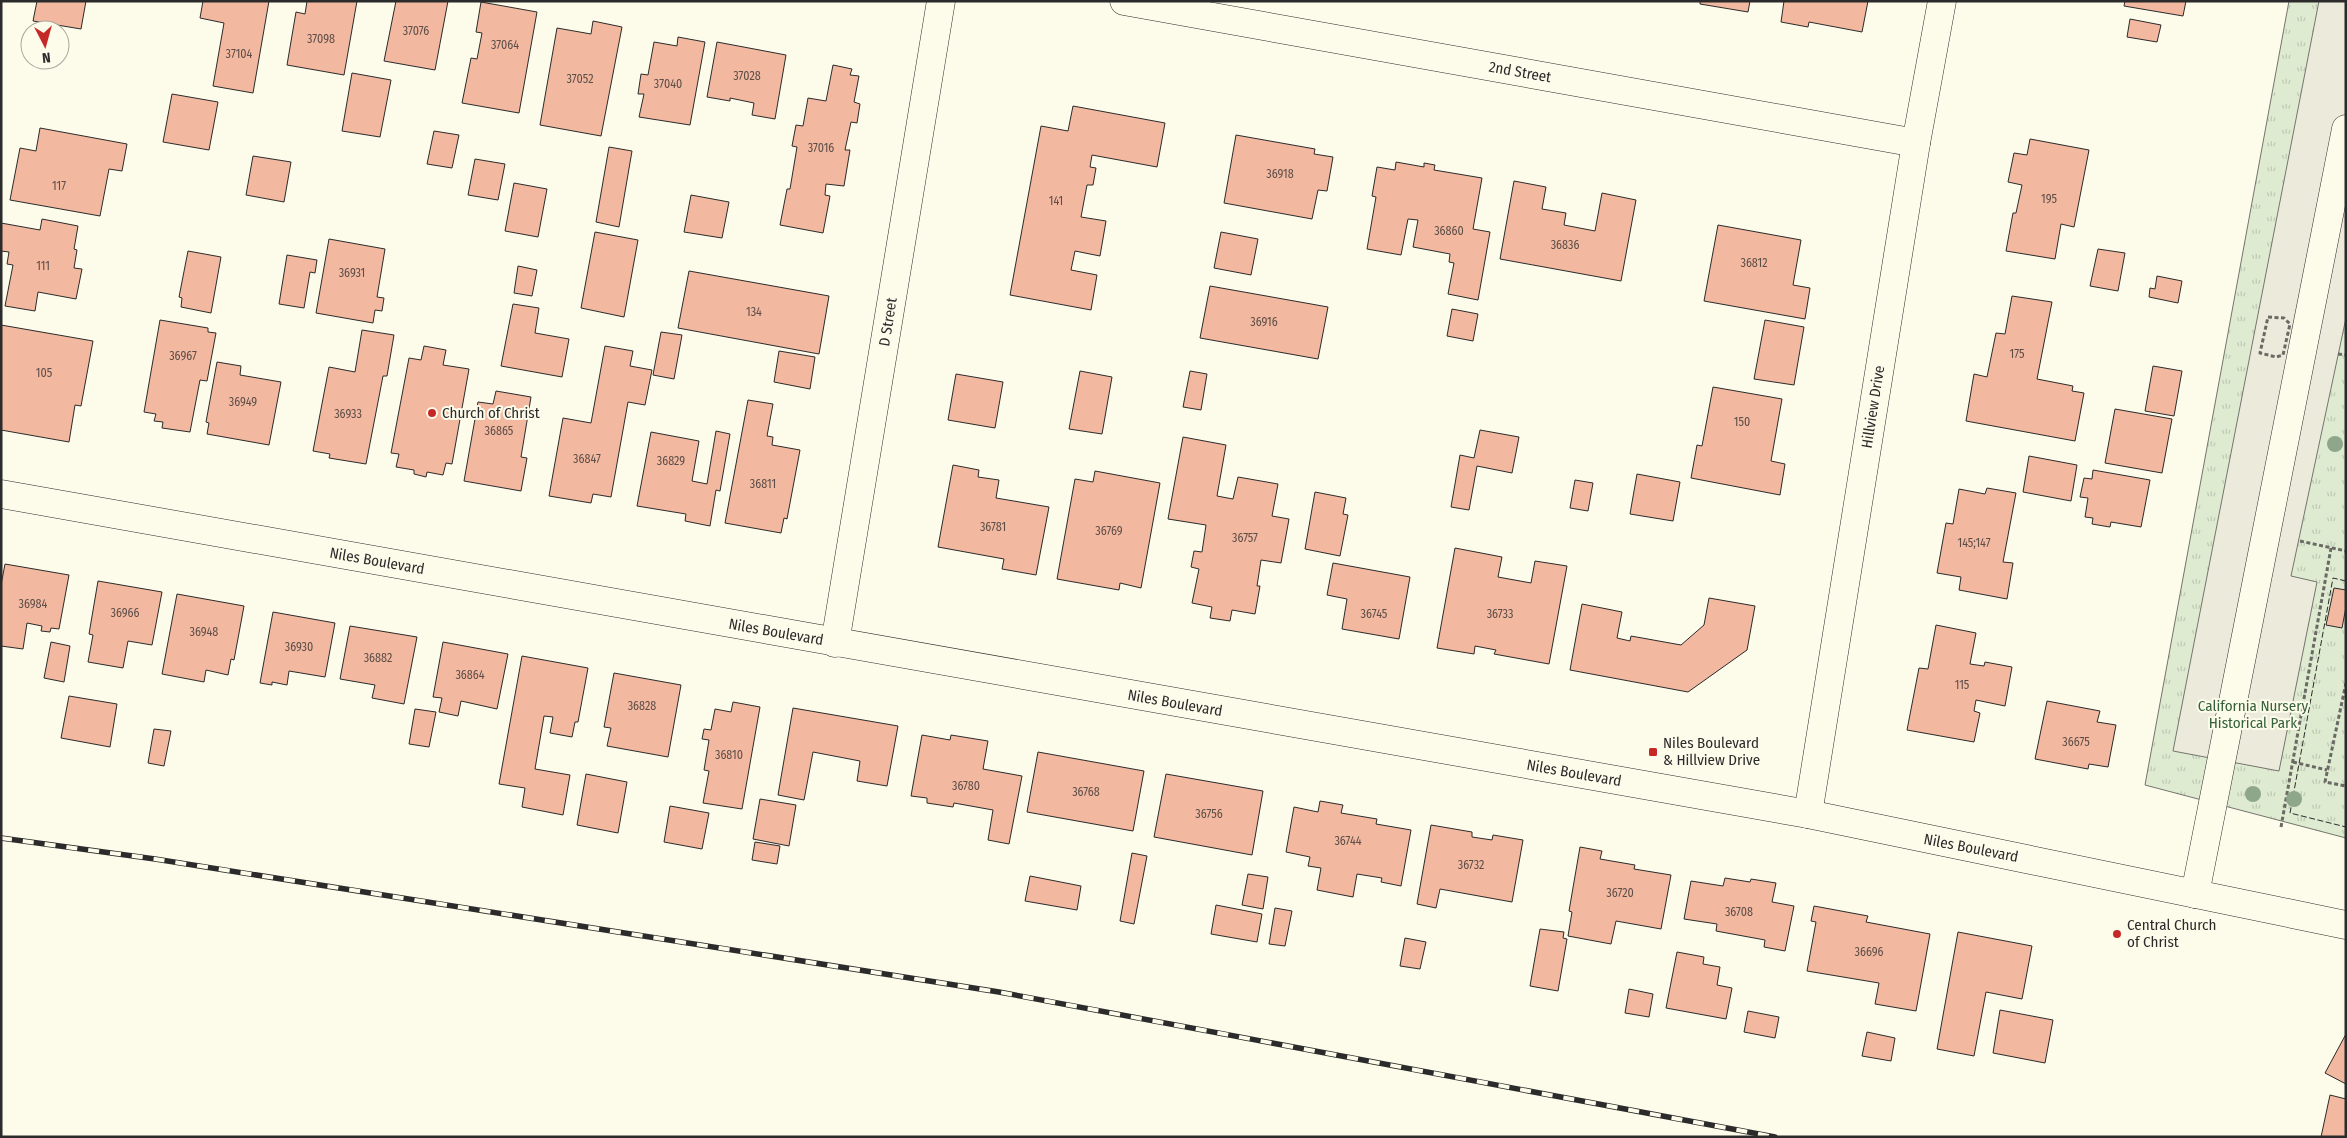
<svg xmlns="http://www.w3.org/2000/svg" width="2347" height="1138" font-family="'Fira Sans Condensed',sans-serif">
  <defs>
    <pattern id="park-tufts" width="24" height="20" patternUnits="userSpaceOnUse" patternTransform="scale(1.25)"><rect width="24" height="20" fill="#deebd1"/><path d="M3 7l-1-3M5 7V3M7 7l1-3M15 17l-1-3M17 17v-4M19 17l1-3" fill="none" stroke="#bfcab4"/></pattern>
  </defs>
  <rect width="100%" height="100%" fill="#fdfbea"/>
  <polygon fill="url(#park-tufts)" stroke="#74746e" points="2289,1 2346,1 2346,838 2145,785"/>
  <polygon fill="#eceadb" stroke="#74746e" points="2319,1 2346,1 2346,318 2291,576 2317,582 2279,771 2173,751"/>
  <g fill="#f2b8a0" stroke="#2b2b2b">
    <polygon points="37,1 86,1 81,29 33,21"/>
    <polygon points="203,1 269,1 253,93 213,86 224,23 200,18"/>
    <polygon points="307,1 357,1 344,75 287,65 296,12 305,14"/>
    <polygon points="396,1 448,1 435,70 384,61"/>
    <polygon points="1700,1 1750,1 1748,12 1700,4"/>
    <polygon points="1784,1 1868,1 1862,32 1809,22 1808,27 1781,22"/>
    <polygon points="2125,1 2186,1 2183,16 2124,6"/>
    <polygon points="481,2 537,12 519,113 462,103 471,58 477,59 482,33 476,32"/>
    <polygon points="2130,19 2161,25 2157,42 2127,37"/>
    <polygon points="593,21 622,27 601,136 540,125 557,28 591,34"/>
    <polygon points="678,37 705,42 690,125 639,117 644,94 638,94 641,74 648,75 654,42 677,46"/>
    <polygon points="717,42 786,55 775,119 752,115 754,103 730,98 730,101 707,97"/>
    <polygon points="833,65 852,69 850,75 859,76 854,102 860,104 857,123 851,122 845,150 850,150 844,186 826,184 825,195 830,196 823,233 780,225 787,189 790,189 797,147 792,146 796,125 803,126 808,98 826,101"/>
    <polygon points="352,73 391,80 380,137 342,131"/>
    <polygon points="172,94 218,102 209,150 163,142"/>
    <polygon points="1073,106 1165,123 1157,167 1092,155 1090,167 1096,168 1093,185 1087,185 1081,217 1106,221 1100,256 1075,251 1071,270 1097,275 1091,310 1010,295 1041,126 1068,131"/>
    <polygon points="40,128 127,144 122,171 109,169 100,216 10,200 20,148 36,151"/>
    <polygon points="434,131 459,135 452,168 427,164"/>
    <polygon points="1236,135 1315,149 1314,154 1333,157 1327,191 1318,190 1312,219 1224,203"/>
    <polygon points="2030,139 2089,150 2074,227 2061,224 2055,259 2006,251 2013,213 2016,213 2022,185 2008,182 2014,153 2027,155"/>
    <polygon points="609,147 632,151 619,227 596,222"/>
    <polygon points="253,156 291,162 284,202 246,195"/>
    <polygon points="475,159 505,164 498,200 468,195"/>
    <polygon points="1396,162 1424,167 1424,163 1435,165 1434,170 1482,178 1473,229 1490,232 1478,300 1448,294 1454,263 1449,262 1450,254 1413,247 1418,220 1408,219 1401,255 1367,249 1376,197 1372,196 1377,167 1395,170"/>
    <polygon points="1514,181 1546,187 1542,209 1566,213 1564,225 1595,231 1602,193 1636,200 1621,281 1500,259"/>
    <polygon points="514,183 547,189 538,237 505,231"/>
    <polygon points="691,195 729,202 722,238 684,232"/>
    <polygon points="42,219 78,226 74,249 77,250 74,268 82,269 76,299 38,292 35,311 5,306 13,265 7,264 9,252 1,251 1,223 40,230"/>
    <polygon points="1718,225 1801,240 1793,285 1810,288 1805,319 1704,301"/>
    <polygon points="595,232 638,240 624,317 581,308"/>
    <polygon points="1221,232 1258,239 1251,275 1214,268"/>
    <polygon points="329,239 385,249 377,297 384,298 382,311 375,310 373,323 316,313"/>
    <polygon points="2098,249 2125,253 2118,291 2090,286"/>
    <polygon points="188,251 221,257 211,313 181,307 182,298 179,297"/>
    <polygon points="287,255 317,260 315,273 310,272 304,308 279,304"/>
    <polygon points="518,266 537,270 532,296 514,293"/>
    <polygon points="689,271 829,296 819,354 678,328"/>
    <polygon points="2157,276 2182,281 2178,303 2149,297 2150,288 2155,289"/>
    <polygon points="1210,286 1328,307 1318,359 1200,338"/>
    <polygon points="2012,296 2052,302 2037,379 2073,386 2072,391 2084,393 2075,441 1966,421 1974,374 1987,377 1996,333 2005,334"/>
    <polygon points="513,304 539,308 535,333 569,339 562,377 501,366"/>
    <polygon points="1452,309 1478,314 1473,341 1447,336"/>
    <polygon points="160,320 208,328 208,332 216,333 207,381 200,380 190,432 162,428 163,422 154,421 156,414 144,412"/>
    <polygon points="1765,320 1804,327 1794,385 1754,379"/>
    <polygon points="1,325 93,341 81,406 75,405 69,442 1,430"/>
    <polygon points="362,330 394,335 387,376 383,376 366,464 329,458 330,454 313,451 329,367 355,372"/>
    <polygon points="661,332 682,335 674,379 653,375"/>
    <polygon points="424,346 446,350 443,365 469,369 452,464 446,463 443,475 427,472 426,477 414,474 414,470 396,467 399,454 391,453 409,358 421,360"/>
    <polygon points="605,346 633,351 630,366 652,370 645,405 628,402 611,497 593,494 591,503 549,496 563,418 591,423"/>
    <polygon points="779,351 815,357 810,389 774,382"/>
    <polygon points="217,362 241,366 240,375 281,382 269,445 207,434 209,423 206,422"/>
    <polygon points="2153,366 2182,371 2174,416 2145,411"/>
    <polygon points="1080,371 1112,377 1102,434 1069,429"/>
    <polygon points="1190,371 1207,374 1201,410 1183,407"/>
    <polygon points="956,374 1003,382 995,428 948,420"/>
    <polygon points="1713,387 1782,399 1771,461 1785,464 1780,495 1691,478 1697,445 1702,446"/>
    <polygon points="496,391 531,397 521,457 527,458 521,491 464,481 478,402 493,404"/>
    <polygon points="748,400 773,404 767,436 773,437 772,445 800,450 787,519 784,518 781,533 725,523"/>
    <polygon points="2115,409 2172,419 2162,473 2105,463"/>
    <polygon points="1480,430 1519,437 1512,473 1477,466 1469,510 1451,507 1460,455 1474,458"/>
    <polygon points="716,431 730,434 720,491 716,490 710,526 685,521 686,514 637,506 651,432 699,441 692,481 707,484"/>
    <polygon points="1183,437 1226,445 1217,496 1233,499 1238,477 1278,484 1272,516 1289,519 1281,563 1261,560 1257,586 1260,586 1255,614 1232,610 1230,621 1210,618 1212,607 1192,603 1199,569 1191,567 1194,551 1202,552 1206,525 1168,519"/>
    <polygon points="2029,456 2077,465 2071,501 2023,492"/>
    <polygon points="953,465 979,470 978,477 999,480 996,498 1049,507 1036,575 1002,569 1004,559 938,547"/>
    <polygon points="2093,470 2150,480 2141,527 2111,522 2110,527 2092,524 2093,518 2085,517 2088,498 2080,497 2084,478 2092,479"/>
    <polygon points="1095,471 1160,483 1141,588 1120,583 1119,590 1057,579 1075,479 1093,482"/>
    <polygon points="1637,474 1680,482 1673,521 1630,514"/>
    <polygon points="1575,480 1593,483 1588,511 1570,508"/>
    <polygon points="1987,488 2016,493 2003,562 2013,563 2007,599 1959,590 1961,577 1937,573 1946,523 1953,524 1959,489 1985,494"/>
    <polygon points="1315,492 1346,498 1343,514 1348,515 1340,556 1305,549"/>
    <polygon points="1455,548 1502,557 1498,577 1531,583 1535,561 1567,566 1549,664 1494,654 1496,650 1475,646 1474,654 1437,648"/>
    <polygon points="1333,563 1410,577 1399,639 1342,629 1347,599 1327,595"/>
    <polygon points="5,564 69,575 59,629 51,628 50,632 41,631 42,626 27,623 23,649 1,646 1,585"/>
    <polygon points="98,581 162,592 152,645 128,641 123,668 88,662 93,635 89,634"/>
    <polygon points="2334,588 2346,590 2346,607 2342,628 2326,625"/>
    <polygon points="177,594 244,606 234,660 231,659 228,675 206,670 204,682 162,674"/>
    <polygon points="1709,598 1755,606 1747,650 1688,692 1570,670 1582,604 1622,612 1617,638 1630,641 1631,636 1681,645 1704,625"/>
    <polygon points="273,612 335,623 325,677 289,671 287,685 272,682 272,685 260,683"/>
    <polygon points="1936,625 1976,633 1970,664 1984,666 1985,662 2012,667 2005,706 1976,700 1974,711 1980,713 1974,742 1907,730 1919,668 1928,669"/>
    <polygon points="350,626 417,637 404,704 372,698 375,685 340,679"/>
    <polygon points="51,642 70,646 64,682 44,678"/>
    <polygon points="443,642 508,654 497,709 461,701 458,716 439,712 442,698 433,697"/>
    <polygon points="522,656 588,668 578,722 575,722 572,737 550,733 553,717 544,716 535,769 570,775 563,815 522,807 525,788 499,784"/>
    <polygon points="614,673 681,685 668,757 607,746 611,728 604,727"/>
    <polygon points="69,696 117,704 110,747 61,738"/>
    <polygon points="2047,701 2100,711 2097,722 2116,725 2108,767 2089,764 2088,769 2035,759"/>
    <polygon points="733,702 760,707 742,809 703,803 709,771 704,770 709,740 702,739 704,729 711,730 715,709 731,712"/>
    <polygon points="793,708 898,726 887,786 857,781 860,761 813,752 804,800 778,795"/>
    <polygon points="415,709 436,712 429,747 409,744"/>
    <polygon points="154,729 171,731 164,766 148,763"/>
    <polygon points="922,735 950,740 951,735 988,741 983,769 1022,776 1009,844 988,840 993,810 954,803 953,807 927,803 927,798 911,796"/>
    <polygon points="1038,752 1144,771 1133,831 1027,812"/>
    <polygon points="586,774 627,782 618,833 577,825"/>
    <polygon points="1166,774 1263,791 1252,855 1154,837"/>
    <polygon points="760,799 796,805 789,846 753,839"/>
    <polygon points="1320,801 1343,805 1341,813 1377,819 1376,824 1411,830 1401,886 1381,882 1382,878 1357,874 1353,897 1317,890 1321,868 1308,866 1310,857 1286,852 1294,807 1318,812"/>
    <polygon points="670,806 709,813 702,849 664,842"/>
    <polygon points="1431,825 1472,832 1472,837 1492,840 1493,835 1523,840 1512,902 1440,889 1436,908 1417,904"/>
    <polygon points="755,842 780,846 777,864 752,860"/>
    <polygon points="1580,847 1602,851 1600,859 1635,865 1634,869 1671,875 1661,929 1616,921 1611,944 1568,936 1572,912 1569,911"/>
    <polygon points="1132,853 1147,856 1134,924 1120,921"/>
    <polygon points="1248,874 1268,877 1263,909 1242,905"/>
    <polygon points="1030,876 1081,886 1077,910 1025,901"/>
    <polygon points="1725,878 1750,882 1751,879 1776,883 1772,902 1794,906 1785,951 1764,947 1765,940 1716,931 1717,924 1684,919 1691,881 1723,886"/>
    <polygon points="1216,905 1262,914 1257,942 1211,934"/>
    <polygon points="1814,906 1868,916 1866,922 1930,934 1916,1011 1875,1004 1879,983 1807,971 1816,922 1811,921"/>
    <polygon points="1275,908 1292,911 1285,946 1269,944"/>
    <polygon points="1540,929 1564,932 1563,938 1567,939 1558,991 1530,986"/>
    <polygon points="1958,932 2032,946 2022,999 1986,992 1974,1056 1937,1049"/>
    <polygon points="1405,938 1426,942 1420,969 1400,966"/>
    <polygon points="1677,952 1704,957 1703,964 1720,967 1717,985 1732,988 1726,1019 1666,1008"/>
    <polygon points="1629,989 1653,994 1649,1017 1625,1013"/>
    <polygon points="2000,1010 2053,1020 2045,1063 1993,1053"/>
    <polygon points="1748,1011 1779,1017 1775,1038 1744,1032"/>
    <polygon points="1867,1032 1895,1038 1891,1061 1862,1056"/>
    <polygon points="2346,1034 2346,1084 2325,1073"/>
    <polygon points="2330,1095 2346,1099 2346,1137 2321,1137"/>
  </g>
  <g fill="none" stroke-linecap="round" stroke-linejoin="round">
    <defs>
      <g id="minor">
        <polyline points="1124,1 1916,143"/>
        <polyline points="835,643 941,1"/>
        <polyline points="1808,814 1916,143 1942,1"/>
        <polyline points="2195,894 2346,129"/>
      </g>
      <polyline id="major" points="1,494 1808,814 2346,925"/>
    </defs>
    <use href="#minor" stroke="#2b2b2b" stroke-width="29"/>
    <use href="#major" stroke="#2b2b2b" stroke-width="29"/>
    <g stroke="#6a6964" stroke-width="3" stroke-dasharray="4 2.5" stroke-linecap="butt">
      <polygon points="2268,317 2284,318 2290,324 2283,355 2276,357 2260,353"/>
      <polyline points="2338,354 2346,355"/>
      <polyline points="2300,541 2346,551"/>
      <polyline points="2346,683 2325,782 2346,786"/>
      <polyline points="2293,762 2327,770"/>
      <polyline points="2281,827 2331,548"/>
    </g>
    <use href="#minor" stroke="#fdfbea" stroke-width="28"/>
    <use href="#major" stroke="#fdfbea" stroke-width="28"/>
    <defs>
      <polyline id="rail" points="1,838 155,859 999,992 1775,1137"/>
    </defs>
    <use href="#rail" stroke="#2b2b2b" stroke-width="5.5"/>
    <use href="#rail" stroke="#fdfbea" stroke-width="4" stroke-dasharray="11" stroke-linecap="butt"/>
    <polyline stroke="#2b2b2b" stroke-width="1" stroke-dasharray="6 2.5" stroke-linecap="butt" points="2346,581 2333,578 2290,813 2346,827"/>
  </g>
  <g fill="#8ea78a">
    <circle cx="2335" cy="444" r="8"/>
    <circle cx="2253" cy="794" r="8"/>
    <circle cx="2294" cy="799" r="8"/>
  </g>
  <g fill="#c62828" stroke="#fdfbea" stroke-width="2">
    <circle cx="432" cy="413" r="5"/>
    <rect x="1648" y="747" width="10" height="10" rx="2.5"/>
    <circle cx="2117" cy="934" r="5"/>
  </g>
  <g text-anchor="middle" dominant-baseline="central" stroke-width="4" stroke-linejoin="round" paint-order="stroke">
    <g font-size="12" fill="#5d4e48">
      <text x="416" y="31">37076</text>
      <text x="321" y="39">37098</text>
      <text x="505" y="45">37064</text>
      <text x="239" y="54">37104</text>
      <text x="747" y="76">37028</text>
      <text x="580" y="79">37052</text>
      <text x="668" y="84">37040</text>
      <text x="821" y="148">37016</text>
      <text x="1280" y="174">36918</text>
      <text x="59" y="186">117</text>
      <text x="2049" y="199">195</text>
      <text x="1056" y="201">141</text>
      <text x="1449" y="231">36860</text>
      <text x="1565" y="245">36836</text>
      <text x="1754" y="263">36812</text>
      <text x="43" y="266">111</text>
      <text x="352" y="273">36931</text>
      <text x="754" y="312">134</text>
      <text x="1264" y="322">36916</text>
      <text x="2017" y="354">175</text>
      <text x="183" y="356">36967</text>
      <text x="44" y="373">105</text>
      <text x="243" y="402">36949</text>
      <text x="348" y="414">36933</text>
      <text x="1742" y="422">150</text>
      <text x="499" y="431">36865</text>
      <text x="587" y="459">36847</text>
      <text x="671" y="461">36829</text>
      <text x="763" y="484">36811</text>
      <text x="993" y="527">36781</text>
      <text x="1109" y="531">36769</text>
      <text x="1245" y="538">36757</text>
      <text x="1974" y="543">145;147</text>
      <text x="33" y="604">36984</text>
      <text x="125" y="613">36966</text>
      <text x="1374" y="614">36745</text>
      <text x="1500" y="614">36733</text>
      <text x="204" y="632">36948</text>
      <text x="299" y="647">36930</text>
      <text x="378" y="658">36882</text>
      <text x="470" y="675">36864</text>
      <text x="1962" y="685">115</text>
      <text x="642" y="706">36828</text>
      <text x="2076" y="742">36675</text>
      <text x="729" y="755">36810</text>
      <text x="966" y="786">36780</text>
      <text x="1086" y="792">36768</text>
      <text x="1209" y="814">36756</text>
      <text x="1348" y="841">36744</text>
      <text x="1471" y="865">36732</text>
      <text x="1620" y="893">36720</text>
      <text x="1739" y="912">36708</text>
      <text x="1869" y="952">36696</text>
    </g>
    <g font-size="15" fill="#2b2b2b" stroke="#fdfbea">
      <text transform="translate(1520 72) rotate(10)">2nd Street</text>
      <text transform="translate(888 322) rotate(-81)">D Street</text>
      <text transform="translate(1873 407) rotate(-81)">Hillview Drive</text>
      <text transform="translate(377 561) rotate(10)">Niles Boulevard</text>
      <text transform="translate(776 632) rotate(10)">Niles Boulevard</text>
      <text transform="translate(1175 703) rotate(10)">Niles Boulevard</text>
      <text transform="translate(1574 773) rotate(10)">Niles Boulevard</text>
      <text transform="translate(1971 848) rotate(11)">Niles Boulevard</text>
    </g>
    <g font-size="15" fill="#2b2b2b" stroke="#fdfbea" text-anchor="start">
      <text x="442" y="413">Church of Christ</text>
      <text x="1663" y="743">Niles Boulevard<tspan x="1663" dy="17">&amp; Hillview Drive</tspan></text>
      <text x="2127" y="925">Central Church<tspan x="2127" dy="17">of Christ</tspan></text>
    </g>
    <g font-size="15" fill="#34623c" stroke="#fdfbea">
      <text x="2253" y="706">California Nursery<tspan x="2253" dy="17">Historical Park</tspan></text>
    </g>
  </g>
  <rect width="2347" height="1138" fill="none" stroke="#2b2b2b" stroke-width="5"/>
  <g transform="translate(45 45) rotate(174)"><circle r="24" fill="#fdfbea" stroke="#a9a89e"/>
  <path d="M0-4L9 19L0 12L-9 19Z" fill="#c62828"/>
  <text y="-8" font-size="14" font-weight="bold" text-anchor="middle" fill="#2b2b2b">N</text>
  </g>
</svg>
